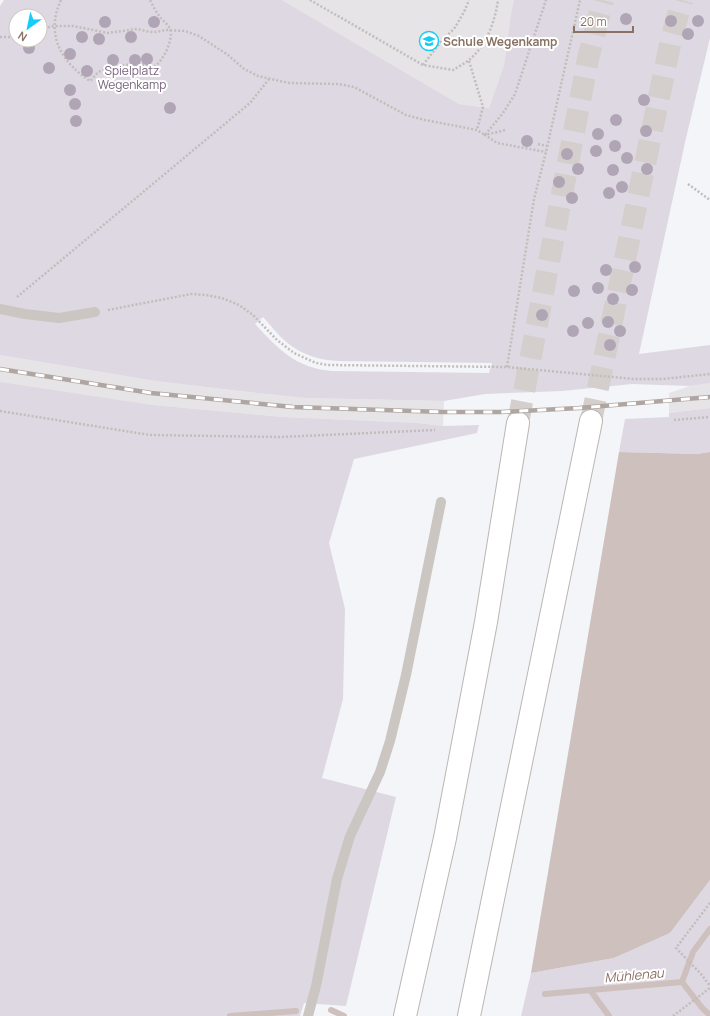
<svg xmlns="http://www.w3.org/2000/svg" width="710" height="1016" font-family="Manrope,sans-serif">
  <rect width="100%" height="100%" fill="#f4f5f8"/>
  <g fill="#e6e4e6">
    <polygon points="282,0 514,0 511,13 504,65 489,108 459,104"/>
    <polygon points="0,355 155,381 248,392 305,398 444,401 443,426 418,423 283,417 153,405 13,385 0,382"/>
    <polygon points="710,383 710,408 669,413 669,393 690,386"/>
  </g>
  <g fill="#ded8e2" fill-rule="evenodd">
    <path d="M 4,0 L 282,0 L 459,104 L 489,108 L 504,65 L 511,13 L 514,0 L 710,0 L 710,38 L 686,138 L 639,354 L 710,345 L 710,383 L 690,386 L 632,384 L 562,391 L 485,394 L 444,401 L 305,398 L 248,392 L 155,381 L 0,355 L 0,6 ZM 16,16 L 40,16 L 40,40 L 16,40 ZM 263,317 C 268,322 272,328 277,333 C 294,352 315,360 339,361 L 492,363 L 489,373 L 332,371 C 296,368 278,349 255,324 Z"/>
    <polygon points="0,382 153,405 283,417 418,423 443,426 479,425 477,433 354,459 329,543 345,609 343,699 322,778 396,797 346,1006 304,1003 300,1016 0,1016"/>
    <polygon points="710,408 710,452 697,454 619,452 625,419 669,417 669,413"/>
    <polygon points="710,880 710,1016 521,1016 531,973 614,958 670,933"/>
  </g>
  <polygon fill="#cec0bc" points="619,452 697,454 710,452 710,880 670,933 614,958 531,973"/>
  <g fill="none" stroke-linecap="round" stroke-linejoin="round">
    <g stroke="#cec0bc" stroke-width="6">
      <polyline points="682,982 693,952 710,929"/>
      <polyline points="590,990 609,1016"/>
      <polyline points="545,994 682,982 703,1009 710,1015"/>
      <polyline points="331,1010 344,1016"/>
      <polyline points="230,1016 296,1011"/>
    </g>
    <g stroke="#d4cecc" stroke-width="22" stroke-dasharray="22 11" stroke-linecap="butt">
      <polyline points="591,421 671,40 682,0"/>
      <polyline points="518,423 588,59 603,0"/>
    </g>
    <defs>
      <g id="highway">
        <polyline points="405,1016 445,838 486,622 518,423"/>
        <polyline points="469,1016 591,421"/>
      </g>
    </defs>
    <use href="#highway" stroke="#bcb6b3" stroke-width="24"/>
    <g stroke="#c1bdba" stroke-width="2.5" stroke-dasharray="2 2" stroke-linecap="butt">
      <path d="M 61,0 C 45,34 61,62 90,81 C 93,79 95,74 99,72 C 110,64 142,63 155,66 C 163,61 174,39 170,29 C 168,24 163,21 160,17 C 156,12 153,6 150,0"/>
      <path d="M 310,0 L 423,65 L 453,70 C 458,67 464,64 469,60 C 486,46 495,22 498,0"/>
      <polyline points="40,29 54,26 73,26 108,33 137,29 150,32 156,32 166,30 185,31 199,36 228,55 244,69 258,76 289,83 338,84 354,87 406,115 425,120 477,130 485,135 503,113 515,94 546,0"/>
      <polyline points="0,37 16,37"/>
      <polyline points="469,61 483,107 477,130"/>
      <polyline points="423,65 443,39 454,29 464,12 469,0"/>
      <polyline points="505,130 485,135 497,143 546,152"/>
      <polyline points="538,144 547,146"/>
      <polyline points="688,184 710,200"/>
      <polyline points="17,297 250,103 269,79"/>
      <polyline points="108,310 191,294 206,295 222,298 239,305 253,315 277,340 294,353 316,363 328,365 507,367 634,379 663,379 710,374"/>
      <polyline points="507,367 534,199 546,152 580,0"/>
      <polyline points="0,411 150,435 281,437 435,430"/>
      <polyline points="674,420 710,417"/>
      <polyline points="710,903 676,948 701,974 710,986"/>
      <polyline points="673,1016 710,988"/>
    </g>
    <g stroke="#cbc6c2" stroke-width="10">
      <polyline points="0,309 25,314 59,318 95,312"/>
      <polyline points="308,1016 316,986 337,879 350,836 380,772 390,741 406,675 441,502"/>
    </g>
    <use href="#highway" stroke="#fff" stroke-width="22"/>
    <defs>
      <polyline id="rail" points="0,369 151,393 293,407 443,412 501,412 579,408 710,397"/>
    </defs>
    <use href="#rail" stroke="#afa6a1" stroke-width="4.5"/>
    <use href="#rail" stroke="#fff" stroke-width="3" stroke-dasharray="9" stroke-linecap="butt"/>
  </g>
  <g fill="#b0a5b5">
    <circle cx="626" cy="19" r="6"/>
    <circle cx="671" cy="21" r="6"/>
    <circle cx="698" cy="21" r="6"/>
    <circle cx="105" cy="22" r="6"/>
    <circle cx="154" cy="22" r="6"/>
    <circle cx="688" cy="34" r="6"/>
    <circle cx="82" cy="37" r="6"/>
    <circle cx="131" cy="37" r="6"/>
    <circle cx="99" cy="39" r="6"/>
    <circle cx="29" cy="48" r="6"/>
    <circle cx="70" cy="54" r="6"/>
    <circle cx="147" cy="59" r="6"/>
    <circle cx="113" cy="60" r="6"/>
    <circle cx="135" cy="60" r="6"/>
    <circle cx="49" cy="68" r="6"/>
    <circle cx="87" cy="71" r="6"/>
    <circle cx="70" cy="90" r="6"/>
    <circle cx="644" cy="100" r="6"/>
    <circle cx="75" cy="104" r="6"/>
    <circle cx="170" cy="108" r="6"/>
    <circle cx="616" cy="120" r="6"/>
    <circle cx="76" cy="121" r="6"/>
    <circle cx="646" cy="131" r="6"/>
    <circle cx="598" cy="134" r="6"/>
    <circle cx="527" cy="141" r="6"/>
    <circle cx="615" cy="146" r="6"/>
    <circle cx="596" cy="151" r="6"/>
    <circle cx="567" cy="154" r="6"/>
    <circle cx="627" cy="158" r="6"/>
    <circle cx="578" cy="169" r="6"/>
    <circle cx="647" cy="169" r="6"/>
    <circle cx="613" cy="170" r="6"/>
    <circle cx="559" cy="182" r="6"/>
    <circle cx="622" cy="187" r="6"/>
    <circle cx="609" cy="193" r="6"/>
    <circle cx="572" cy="198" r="6"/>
    <circle cx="635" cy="267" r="6"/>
    <circle cx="606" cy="270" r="6"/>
    <circle cx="598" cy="288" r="6"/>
    <circle cx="632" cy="290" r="6"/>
    <circle cx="574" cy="291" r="6"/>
    <circle cx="613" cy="299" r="6"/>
    <circle cx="542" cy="315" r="6"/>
    <circle cx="608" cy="322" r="6"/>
    <circle cx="588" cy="323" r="6"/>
    <circle cx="573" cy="331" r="6"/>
    <circle cx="620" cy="331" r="6"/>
    <circle cx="610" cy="345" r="6"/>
  </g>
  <defs>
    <symbol id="school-ring" viewBox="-11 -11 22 22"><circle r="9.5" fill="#fff" stroke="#18cdf5" stroke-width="1.5"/><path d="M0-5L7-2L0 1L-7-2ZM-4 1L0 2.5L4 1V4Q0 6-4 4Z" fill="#18cdf5"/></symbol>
  </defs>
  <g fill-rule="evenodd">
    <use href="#school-ring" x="418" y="30" width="22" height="22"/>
  </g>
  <g text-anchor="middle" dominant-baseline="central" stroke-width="4" stroke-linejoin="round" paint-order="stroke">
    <g font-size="12" font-weight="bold" fill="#897264" stroke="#fff" text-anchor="start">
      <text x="443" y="41">Schule Wegenkamp</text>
    </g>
    <g font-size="12" fill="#78637f" stroke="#fff">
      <text x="132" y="70">Spielplatz<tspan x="132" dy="14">Wegenkamp</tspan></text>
    </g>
    <g font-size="13" font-style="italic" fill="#8b6d64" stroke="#fff">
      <text transform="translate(634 975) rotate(-5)">Mühlenau</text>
    </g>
  </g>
  <g transform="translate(28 28) rotate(213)"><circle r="19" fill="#ffffff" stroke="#d0c7c1"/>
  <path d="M0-3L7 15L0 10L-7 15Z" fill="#18cdf5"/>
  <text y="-6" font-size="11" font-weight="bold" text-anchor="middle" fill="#897264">N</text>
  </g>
  <path d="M574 26v6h59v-6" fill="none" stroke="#897264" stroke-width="2"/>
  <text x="580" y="26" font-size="12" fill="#897264" stroke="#ffffff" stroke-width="3" paint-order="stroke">20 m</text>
</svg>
